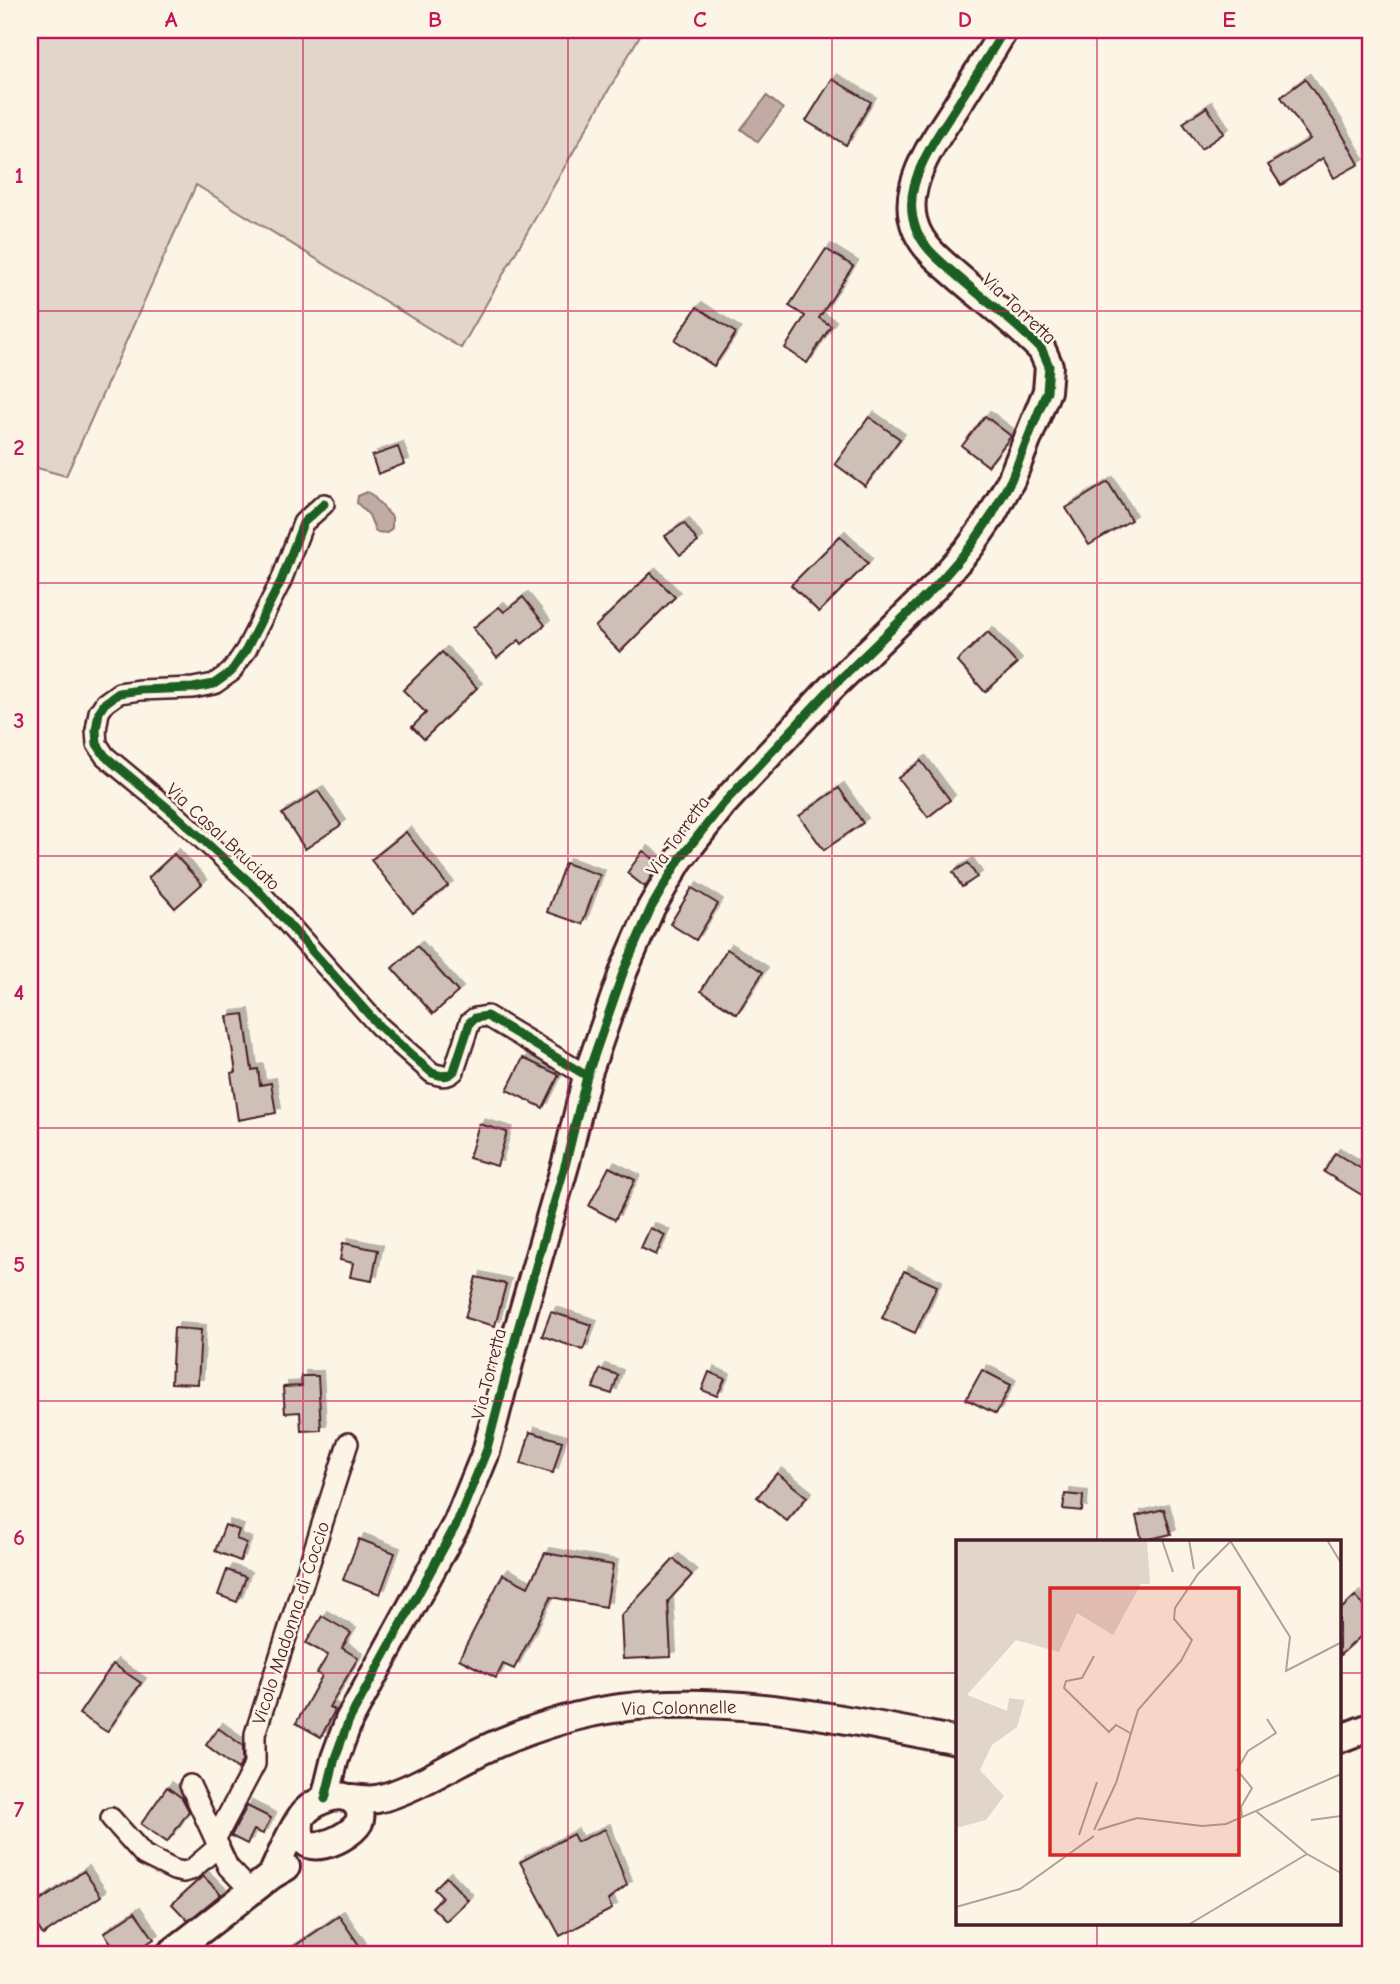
<svg xmlns="http://www.w3.org/2000/svg" width="1400" height="1984" font-family="'Comic Neue',sans-serif">
  <defs>
    <filter id="shadow"><feDropShadow dx="5" dy="-5" stdDeviation="0" flood-color="#0004"/></filter>
  </defs>
  <rect width="100%" height="100%" fill="#fcf5e5"/>
  <filter id="ink" filterUnits="userSpaceOnUse"><feTurbulence type="fractalNoise" baseFrequency=".0143" numOctaves="2"/><feDisplacementMap in="SourceGraphic" scale="14" xChannelSelector="R" yChannelSelector="G"/><feConvolveMatrix kernelMatrix="1 2 1 2 8 2 1 2 1" color-interpolation-filters="sRGB"/></filter>
  <g filter="url(#ink)">
    <polygon fill="#e2d5ca" stroke="#967a7a" stroke-width="2" points="30,30 643,30 461,348 196,185 66,476 30,466"/>
    <g fill="#c0aca5" stroke="#917474" stroke-width="2">
      <polygon points="767,96 783,109 758,142 741,129"/>
      <polygon points="367,492 372,495 392,517 392,528 387,533 376,532 369,515 357,503 358,496"/>
    </g>
    <g fill="#cfc0b7" stroke="#4a1f2b" stroke-width="2" filter="url(#shadow)">
      <polygon points="832,79 871,102 846,145 806,121"/>
      <polygon points="1305,79 1337,125 1359,164 1334,178 1323,158 1281,185 1268,165 1310,139 1281,97"/>
      <polygon points="1207,107 1224,133 1201,149 1183,123"/>
      <polygon points="826,249 853,266 819,318 831,326 807,363 785,348 805,316 789,306"/>
      <polygon points="697,307 736,333 714,366 675,340"/>
      <polygon points="985,416 1011,436 988,466 962,446"/>
      <polygon points="869,417 900,439 865,486 835,464"/>
      <polygon points="398,447 404,464 378,474 372,456"/>
      <polygon points="1108,482 1131,520 1089,545 1066,508"/>
      <polygon points="684,523 698,542 680,555 665,536"/>
      <polygon points="840,536 868,563 819,612 791,585"/>
      <polygon points="651,573 675,597 620,652 595,627"/>
      <polygon points="523,597 545,625 522,644 519,640 497,658 473,628 499,607 504,612"/>
      <polygon points="988,632 1017,664 985,692 957,661"/>
      <polygon points="442,652 477,688 424,739 412,727 426,713 403,690"/>
      <polygon points="921,761 950,800 928,817 898,778"/>
      <polygon points="839,788 863,823 824,850 799,816"/>
      <polygon points="318,791 341,825 305,849 282,814"/>
      <polygon points="406,832 448,886 413,913 371,860"/>
      <polygon points="643,851 659,863 645,887 627,873"/>
      <polygon points="174,854 202,884 175,908 148,878"/>
      <polygon points="565,863 600,875 582,924 547,912"/>
      <polygon points="968,863 977,877 962,887 953,872"/>
      <polygon points="692,888 718,904 696,940 670,924"/>
      <polygon points="417,946 458,992 433,1014 392,968"/>
      <polygon points="727,949 763,972 737,1014 701,991"/>
      <polygon points="244,1014 252,1070 258,1069 260,1085 271,1083 276,1113 238,1120 231,1073 236,1072 227,1016"/>
      <polygon points="523,1058 559,1075 543,1108 507,1090"/>
      <polygon points="479,1124 507,1132 497,1166 469,1158"/>
      <polygon points="1335,1153 1370,1174 1370,1200 1324,1172"/>
      <polygon points="609,1167 635,1180 615,1220 589,1206"/>
      <polygon points="650,1228 665,1235 656,1255 641,1248"/>
      <polygon points="343,1243 378,1250 372,1281 350,1277 353,1263 340,1260"/>
      <polygon points="904,1271 937,1286 915,1333 882,1318"/>
      <polygon points="476,1277 506,1284 495,1326 465,1318"/>
      <polygon points="551,1312 592,1325 583,1350 542,1336"/>
      <polygon points="174,1328 201,1330 198,1384 171,1383"/>
      <polygon points="600,1369 618,1375 612,1394 593,1388"/>
      <polygon points="982,1370 1011,1385 996,1414 966,1399"/>
      <polygon points="709,1372 725,1379 717,1396 702,1390"/>
      <polygon points="301,1376 318,1376 321,1430 301,1431 300,1412 285,1413 283,1387 302,1386"/>
      <polygon points="530,1432 562,1441 553,1473 521,1464"/>
      <polygon points="777,1473 807,1497 787,1521 757,1497"/>
      <polygon points="1065,1494 1083,1496 1082,1511 1063,1509"/>
      <polygon points="1164,1509 1171,1534 1142,1541 1136,1516"/>
      <polygon points="225,1525 239,1530 236,1539 247,1543 240,1561 215,1551"/>
      <polygon points="359,1539 395,1553 380,1594 343,1580"/>
      <polygon points="545,1553 613,1565 606,1607 551,1597 514,1669 503,1664 496,1678 459,1659 503,1574 528,1587"/>
      <polygon points="674,1559 692,1575 668,1601 671,1657 623,1659 621,1616"/>
      <polygon points="227,1570 246,1577 237,1602 218,1595"/>
      <polygon points="1355,1596 1370,1613 1370,1628 1339,1656 1339,1611"/>
      <polygon points="322,1616 351,1633 342,1648 358,1658 329,1707 335,1710 321,1737 296,1723 322,1676 317,1673 328,1655 306,1643"/>
      <polygon points="113,1664 141,1683 107,1732 79,1714"/>
      <polygon points="218,1728 243,1746 243,1761 238,1769 206,1745"/>
      <polygon points="167,1787 182,1798 189,1811 167,1842 141,1824"/>
      <polygon points="247,1806 271,1818 263,1834 254,1830 247,1844 231,1836"/>
      <polygon points="605,1829 627,1885 608,1900 612,1909 560,1936 520,1862 573,1834 577,1842"/>
      <polygon points="84,1871 101,1896 43,1935 30,1915 30,1908"/>
      <polygon points="203,1876 221,1894 188,1921 172,1904"/>
      <polygon points="446,1877 468,1900 446,1921 432,1907 442,1897 434,1889"/>
      <polygon points="135,1912 154,1939 132,1954 119,1954 104,1933"/>
      <polygon points="339,1916 361,1948 352,1954 283,1954"/>
    </g>
    <g fill="none" stroke-linecap="round" stroke-linejoin="round">
      <defs>
        <g id="street">
          <path d="M 324,504 L 303,523 L 281,581 L 246,650 L 231,672 L 214,684 L 193,688 L 140,690 L 119,693 L 105,703 L 99,712 L 96,730 L 97,744 L 105,756 L 176,815 L 257,889 L 379,1026 L 432,1073 C 441,1076 447,1078 454,1071 L 470,1022 L 475,1018 L 487,1016 L 587,1076"/>
          <polyline points="190,1785 228,1867 251,1891"/>
          <polyline points="111,1818 144,1855 174,1870 183,1872 191,1870 219,1846"/>
          <polyline points="216,1838 255,1764 255,1734 348,1443"/>
        </g>
        <g id="secondary">
          <polyline points="1339,1739 1370,1727"/>
          <path d="M 351,1798 C 359,1799 369,1800 377,1799 C 408,1793 454,1764 483,1750 C 508,1738 536,1728 563,1720 C 686,1683 834,1717 957,1741"/>
          <path d="M 325,1799 L 335,1758 L 349,1720 L 457,1523 L 486,1452 L 518,1329 L 566,1162 L 587,1076 L 624,970 L 651,908 L 679,860 L 723,804 L 831,688 L 935,587 L 970,547 L 992,515 L 1011,480 L 1047,391 L 1049,366 L 1042,350 C 1009,316 968,288 934,255 C 885,207 927,152 956,107 C 972,81 989,56 1004,30"/>
          <path d="M 272,1875 C 281,1856 289,1834 301,1817 C 310,1802 344,1786 357,1805 C 360,1809 361,1815 360,1820 C 355,1837 290,1869 301,1817"/>
          <polyline points="170,1954 272,1875 286,1867"/>
        </g>
      </defs>
      <use href="#street" stroke="#4a1f2b" stroke-width="24"/>
      <use href="#secondary" stroke="#4a1f2b" stroke-width="32"/>
      <use href="#street" stroke="#fcf5e5" stroke-width="19"/>
      <use href="#secondary" stroke="#fcf5e5" stroke-width="26"/>
      <defs>
        <g id="cycleway">
          <path d="M 324,504 L 303,523 L 281,581 L 246,650 L 231,672 L 214,684 L 193,688 L 140,690 L 119,693 L 105,703 L 99,712 L 96,730 L 97,744 L 105,756 L 176,815 L 257,889 L 379,1026 L 432,1073 C 441,1076 447,1078 454,1071 L 470,1022 L 475,1018 L 487,1016 L 587,1076"/>
          <path d="M 325,1799 L 335,1758 L 349,1720 L 457,1523 L 486,1452 L 518,1329 L 566,1162 L 587,1076 L 624,970 L 651,908 L 679,860 L 723,804 L 831,688 L 935,587 L 970,547 L 992,515 L 1011,480 L 1047,391 L 1049,366 L 1042,350 C 1009,316 968,288 934,255 C 885,207 927,152 956,107 C 972,81 989,56 1004,30"/>
        </g>
      </defs>
      <use href="#cycleway" stroke="#fcf5e5" stroke-width="13"/>
      <use href="#cycleway" stroke="#1b5e20" stroke-width="9"/>
    </g>
  </g>
  <path fill="none" stroke="#c2185b" stroke-width="2" stroke-opacity="0.55" d="M 303,30 L 303,1954M 568,30 L 568,1954M 832,30 L 832,1954M 1097,30 L 1097,1541M 30,311 L 1370,311M 30,583 L 1370,583M 30,856 L 1370,856M 30,1128 L 1370,1128M 30,1401 L 1370,1401M 30,1673 L 957,1673M 1339,1673 L 1370,1673M 1097,1923 L 1097,1954"/>
  <g text-anchor="middle" dominant-baseline="central" stroke-width="5" stroke-linejoin="round" paint-order="stroke">
    <g font-size="19" fill="#4a1f2b" stroke="#fcf5e5">
      <text transform="translate(1019 309) rotate(43)">Via Torretta</text>
      <text transform="translate(678 836) rotate(-54)">Via Torretta</text>
      <text transform="translate(223 837) rotate(43)">Via Casal Bruciato</text>
      <text transform="translate(489 1374) rotate(-76)">Via Torretta</text>
      <text transform="translate(291 1623) rotate(-72)">Vicolo Madonna di Coccio</text>
      <text transform="translate(679 1708) rotate(-1)">Via Colonnelle</text>
    </g>
  </g>
  <g transform="translate(956 1540)">
    <rect width="385" height="385" fill="#fcf5e5"/>
    <path d="M 0,0 L 191,0 L 194,44 L 185,44 L 157,95 L 121,73 L 103,112 L 60,100 L 11,155 L 51,171 L 53,158 L 69,160 L 61,187 L 36,205 L 24,230 L 48,256 L 30,280 L 0,288 Z" fill="#e2d5ca"/>
    <path fill="none" stroke="#b59f9b" stroke-width="2" d="M 206,0 L 217,32M 233,0 L 238,29M 371,0 L 385,23M 275,2 L 334,97 L 330,131 L 384,103M 138,116 L 126,138 L 110,141 L 108,148 L 153,192 L 160,185 L 174,193M 300,271 L 351,314 L 385,333M 286,277 L 285,267 L 296,248 L 281,230 L 292,211 L 320,193 L 311,179M 355,280 L 385,276M 138,290 L 160,243 L 182,170 L 225,121 L 236,100 L 218,79 L 219,68 L 242,34 L 276,0M 142,290 L 181,278 L 246,286 L 270,284 L 385,234M 123,295 L 141,242M 0,367 L 64,349 L 138,296M 232,385 L 351,314"/>
    <path fill="#d62828" fill-opacity="0.15" stroke="#d62828" stroke-width="3.5" d="M 94,48 L 283,48 L 283,315 L 94,315 Z"/>
    <rect width="385" height="385" fill="none" stroke="#4a1f2b" stroke-width="3.5"/>
  </g>
  <rect width="1400" height="1984" fill="none" stroke="#fcf5e5" stroke-width="77"/>
  <rect x="38" y="38" width="1324" height="1908" fill="none" stroke="#c2185b" stroke-width="2.5"/>
  <g font-size="23" text-anchor="middle" font-weight="bold" fill="#c2185b">
    <text x="171" y="27">A</text>
    <text x="435" y="27">B</text>
    <text x="700" y="27">C</text>
    <text x="965" y="27">D</text>
    <text x="1229" y="27">E</text>
    <text x="19" y="183">1</text>
    <text x="19" y="455">2</text>
    <text x="19" y="728">3</text>
    <text x="19" y="1000">4</text>
    <text x="19" y="1272">5</text>
    <text x="19" y="1545">6</text>
    <text x="19" y="1817">7</text>
  </g>
</svg>
